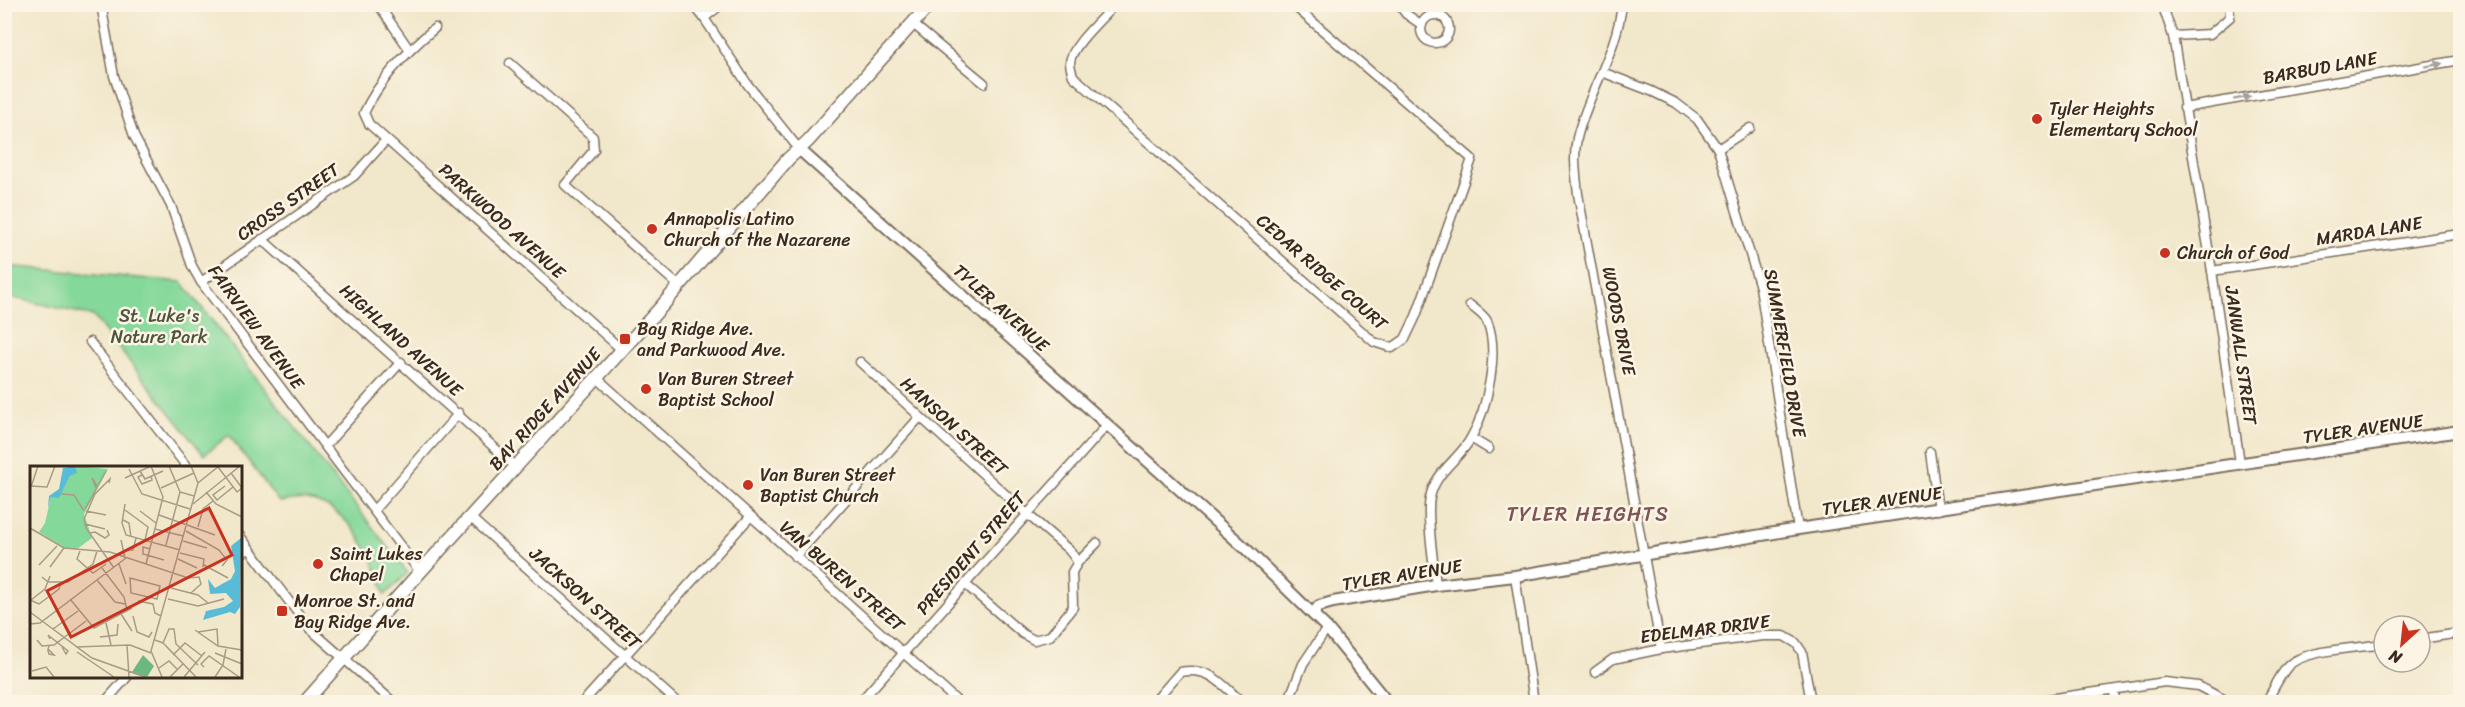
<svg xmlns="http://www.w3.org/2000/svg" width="2465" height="707" font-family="Sriracha,sans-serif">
  <rect width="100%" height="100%" fill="#fcf5e5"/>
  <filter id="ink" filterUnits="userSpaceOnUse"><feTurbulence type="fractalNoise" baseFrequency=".0167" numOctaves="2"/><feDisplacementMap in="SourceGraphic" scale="12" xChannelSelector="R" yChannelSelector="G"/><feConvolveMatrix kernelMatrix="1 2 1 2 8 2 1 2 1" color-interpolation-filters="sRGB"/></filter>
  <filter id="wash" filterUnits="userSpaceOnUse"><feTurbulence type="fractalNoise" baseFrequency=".008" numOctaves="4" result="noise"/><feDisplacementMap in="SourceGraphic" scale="24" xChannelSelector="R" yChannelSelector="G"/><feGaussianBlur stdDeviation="1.35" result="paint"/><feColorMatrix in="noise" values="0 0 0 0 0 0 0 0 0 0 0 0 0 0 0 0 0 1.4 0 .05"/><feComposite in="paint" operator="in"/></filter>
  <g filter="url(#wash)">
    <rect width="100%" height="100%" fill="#f1e7cb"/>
    <path fill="#84d89a" stroke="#60815c" stroke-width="1.5" d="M 7,266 L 182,282 L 408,573 L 385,595 C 374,557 351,507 307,500 C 299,498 288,501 279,502 L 229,435 L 204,455 L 93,316 L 5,296 Z"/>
  </g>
  <g filter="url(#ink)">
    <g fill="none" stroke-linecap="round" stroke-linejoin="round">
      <defs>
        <g id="minor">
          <polyline points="101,4 114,76 134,136 171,206 192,266 201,282 420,572"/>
          <polyline points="378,4 409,49"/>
          <polyline points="693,4 704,18 748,85 799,149"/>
          <path d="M 1115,4 C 1103,18 1072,45 1070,62 C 1070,67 1072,72 1073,76 L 1374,342 L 1392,348 L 1405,339 L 1416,316 L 1472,159 L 1292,4"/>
          <polyline points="1399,4 1406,14 1422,25"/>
          <path d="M 1622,4 C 1617,53 1588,92 1577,138 C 1573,156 1576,175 1578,194 L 1661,649"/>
          <polyline points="2162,4 2173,36 2212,271 2240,463"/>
          <circle cx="1435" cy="29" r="14"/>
          <polyline points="704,18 722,4"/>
          <polyline points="913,24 984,83"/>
          <path d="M 435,28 C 406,52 380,79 364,113 L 369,124 L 622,350"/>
          <polyline points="2173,36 2210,34 2230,17 2229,4"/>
          <polyline points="510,63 593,137 594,150 565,185 679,286"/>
          <polyline points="1602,72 1651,91 1676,103 1697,119 1718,149 1760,287 1798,529"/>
          <polyline points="2184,108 2460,60"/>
          <polyline points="1718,149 1750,128"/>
          <polyline points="262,239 516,467"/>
          <polyline points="2212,271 2460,234"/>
          <polyline points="201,282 354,176 386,140"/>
          <polyline points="90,342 187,467"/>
          <polyline points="860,362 1027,514 1069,550 1078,562 1072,572 1073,607 1050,636 1034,640 1023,634 965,584"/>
          <polyline points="597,378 958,702"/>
          <polyline points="1471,438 1489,449"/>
          <polyline points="325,446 401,362"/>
          <polyline points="1930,452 1938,510"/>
          <polyline points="374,510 459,413"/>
          <polyline points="471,518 677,702"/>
          <polyline points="240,536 309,628 393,702"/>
          <polyline points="240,555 249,548"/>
          <polyline points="795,557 919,418"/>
          <polyline points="1078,562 1097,543"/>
          <polyline points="1515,576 1534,702"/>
          <path d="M 1436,585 C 1434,564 1426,517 1430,498 C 1435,471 1459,460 1471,438 C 1487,410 1500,352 1487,321 C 1484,315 1476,310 1470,305"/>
          <polyline points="2420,639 2460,633"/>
          <polyline points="1595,672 1613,659 1661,649 1763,636 1784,636 1796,643 1802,652 1811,702"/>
          <polyline points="2114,690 2115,702"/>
          <polyline points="105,702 128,676"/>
          <polyline points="583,702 750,517"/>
          <polyline points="860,702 1107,425"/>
          <path d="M 1154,702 L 1180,672 C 1211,667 1220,683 1242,702"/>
          <polyline points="1288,702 1303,664 1327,628"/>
          <polyline points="2028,702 2165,682 2198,686 2229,702"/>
          <path d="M 2266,702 C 2273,691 2279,676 2288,666 C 2305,649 2360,648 2384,644"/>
        </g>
        <g id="tertiary">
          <polyline points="799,149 1245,548 1327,628 1387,702"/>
          <polyline points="1313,614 1319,606 1333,602 1436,585 1515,576 1798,529 2460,431"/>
        </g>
        <polyline id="secondary" points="305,702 420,572 662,306 788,159 808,141 930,4"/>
      </defs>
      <use href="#minor" stroke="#7b6c5b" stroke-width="11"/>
      <use href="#tertiary" stroke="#7b6c5b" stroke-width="14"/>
      <use href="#secondary" stroke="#7b6c5b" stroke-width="15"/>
      <use href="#minor" stroke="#fff" stroke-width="8"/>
      <use href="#tertiary" stroke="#fff" stroke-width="10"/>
      <use href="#secondary" stroke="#fff" stroke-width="12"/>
    </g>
    <defs><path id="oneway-solid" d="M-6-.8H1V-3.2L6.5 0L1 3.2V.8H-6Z" transform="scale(1.5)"/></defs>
    <g fill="#a79f9a">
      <use href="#oneway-solid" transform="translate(2434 65) rotate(-10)"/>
      <use href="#oneway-solid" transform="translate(2242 98) rotate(-10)"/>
    </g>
  </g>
  <g fill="#c8321e" stroke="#fcf5e5" stroke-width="2">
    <circle cx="2037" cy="119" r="6"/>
    <circle cx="652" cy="229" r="6"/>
    <circle cx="2165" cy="253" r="6"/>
    <rect x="619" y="333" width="12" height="12" rx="3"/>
    <circle cx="646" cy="389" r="6"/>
    <circle cx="748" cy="485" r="6"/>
    <circle cx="318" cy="564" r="6"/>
    <rect x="276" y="605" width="12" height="12" rx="3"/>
  </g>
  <g text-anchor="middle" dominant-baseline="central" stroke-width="5" stroke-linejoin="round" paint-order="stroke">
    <g font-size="18" fill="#3b2a1e" stroke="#fcf5e5">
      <text transform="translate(2320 68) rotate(-10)">BARBUD LANE</text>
      <text transform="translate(288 202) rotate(-35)">CROSS STREET</text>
      <text transform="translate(502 221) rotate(42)">PARKWOOD AVENUE</text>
      <text transform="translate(2369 231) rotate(-9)">MARDA LANE</text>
      <text transform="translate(1322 272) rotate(41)">CEDAR RIDGE COURT</text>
      <text transform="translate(1001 308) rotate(42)">TYLER AVENUE</text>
      <text transform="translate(1619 321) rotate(79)">WOODS DRIVE</text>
      <text transform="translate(256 327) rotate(54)">FAIRVIEW AVENUE</text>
      <text transform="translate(401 340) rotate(42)">HIGHLAND AVENUE</text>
      <text transform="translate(1785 353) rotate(80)">SUMMERFIELD DRIVE</text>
      <text transform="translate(2241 355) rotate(82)">JANWALL STREET</text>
      <text transform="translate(545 409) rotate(-48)">BAY RIDGE AVENUE</text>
      <text transform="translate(954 426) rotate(42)">HANSON STREET</text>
      <text transform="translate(2363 429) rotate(-8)">TYLER AVENUE</text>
      <text transform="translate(1882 501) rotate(-8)">TYLER AVENUE</text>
      <text transform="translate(971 553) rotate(-49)">PRESIDENT STREET</text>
      <text transform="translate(1402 575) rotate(-9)">TYLER AVENUE</text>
      <text transform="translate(842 576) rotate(41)">VAN BUREN STREET</text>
      <text transform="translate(585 598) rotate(42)">JACKSON STREET</text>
      <text transform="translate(1705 629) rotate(-7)">EDELMAR DRIVE</text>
    </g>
    <g font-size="18" fill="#3b2a1e" stroke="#fcf5e5" text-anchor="start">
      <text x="2049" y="109">Tyler Heights<tspan x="2049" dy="21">Elementary School</tspan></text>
      <text x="664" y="219">Annapolis Latino<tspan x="664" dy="21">Church of the Nazarene</tspan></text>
      <text x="2177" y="253">Church of God</text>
      <text x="637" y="329">Bay Ridge Ave.<tspan x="637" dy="21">and Parkwood Ave.</tspan></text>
      <text x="658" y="379">Van Buren Street<tspan x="658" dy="21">Baptist School</tspan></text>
      <text x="760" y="475">Van Buren Street<tspan x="760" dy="21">Baptist Church</tspan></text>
      <text x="330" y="554">Saint Lukes<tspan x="330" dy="21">Chapel</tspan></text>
      <text x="294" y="601">Monroe St. and<tspan x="294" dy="21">Bay Ridge Ave.</tspan></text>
    </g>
    <g font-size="18" fill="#4d563d" stroke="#fcf5e5">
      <text x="159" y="316">St. Luke's<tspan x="159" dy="21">Nature Park</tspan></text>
    </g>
    <g font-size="20" letter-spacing="1.5" fill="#7d5456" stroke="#fcf5e5">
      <text x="1588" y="514">TYLER HEIGHTS</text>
    </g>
  </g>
  <g transform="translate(30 466)">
    <rect width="212" height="212" fill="#f1e7cb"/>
    <path d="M 45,0 L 78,3 L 54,48 L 62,72 L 47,83 L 35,82 L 9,66 L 15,57 L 21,31 L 29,31 L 40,10 L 46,7 Z" fill="#84d89a"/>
    <path d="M 113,189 L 124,200 L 117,211 L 102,206 Z" fill="#6bb882"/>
    <path d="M 45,0 L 47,7 L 40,10 L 29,32 L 21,31 L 18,42 L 19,30 L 29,23 L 33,2 ZM 211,72 L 210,141 L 205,148 L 200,146 L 173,154 L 176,145 L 194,141 L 203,135 L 196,127 L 180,128 L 178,113 L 185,122 L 201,113 L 205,105 L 201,80 Z" fill="#59bcd7"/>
    <path fill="none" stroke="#a89b86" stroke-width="1.5" d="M 139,0 L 150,26 L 164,30M 161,0 L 168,17M 188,1 L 207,26 L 212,22M 99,3 L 112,28 L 160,43M 110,5 L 115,13 L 133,5M 201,7 L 212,22M 112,9 L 108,11 L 112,18 L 122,14 L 121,10M 95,12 L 121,0M 79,17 L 80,13 L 65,28 L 54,53 L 56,62 L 84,102M 0,20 L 17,21 L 25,0M 195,20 L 183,29 L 187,34 L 203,21M 1,21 L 8,0M 66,22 L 62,12 L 67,20M 131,22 L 164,7M 176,26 L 186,38 L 212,51M 31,28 L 44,29 L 54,45M 95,38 L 92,57 L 96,69 L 150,84M 163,38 L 210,0M 55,43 L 76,5M 95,44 L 118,61 L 115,74M 56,45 L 76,49M 110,45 L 126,57M 129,49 L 185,69M 93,54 L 99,57 L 101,71M 55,58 L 75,63M 168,61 L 173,43 L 183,35M 0,62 L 34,82 L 80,86 L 158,112 L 169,111 L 171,118 L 161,127M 125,63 L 153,70M 156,65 L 189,84 L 197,94 L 192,100M 60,67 L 65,66 L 75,72 L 79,69 L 77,64M 91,74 L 95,92M 153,75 L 177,82M 136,79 L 150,26M 120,83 L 113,81 L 113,88 L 134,94M 97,84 L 103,84 L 106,72M 50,85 L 47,93 L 63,107 L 76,98M 150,87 L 174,93 L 173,101M 148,93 L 167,102M 89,98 L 96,118M 116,98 L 133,31 L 121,0M 9,99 L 27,80M 174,99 L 198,112M 20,101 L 34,82M 72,102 L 94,131 L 97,144M 12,111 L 18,116 L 38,116 L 63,98 L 67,85M 100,112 L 130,120 L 127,133 L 101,127 ZM 67,114 L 85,136 L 95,138M 141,122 L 168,129 L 178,137M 40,133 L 64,162 L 102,142M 138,133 L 168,140 L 194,133M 0,134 L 9,138 L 29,123 L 31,117M 1,134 L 15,123 L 20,110M 108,135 L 123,138 L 125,147 L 131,150M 0,146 L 62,192 L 115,211M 91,148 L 102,165M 103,150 L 107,166 L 119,171 L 122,166M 76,157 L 81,179M 0,158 L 10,157 L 96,92M 23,163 L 48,145M 165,164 L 188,180 L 212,184M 168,166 L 187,163 L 188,179M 70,171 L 87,169 L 88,158M 20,173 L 18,169 L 38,185 L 36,188 L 32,181M 7,174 L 12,180 L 24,179 L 56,155M 125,174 L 133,177 L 166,211M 133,177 L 139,163 L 144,163 L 146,178 L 168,199M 97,179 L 99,211M 46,181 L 100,179 L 121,187M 18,183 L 24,189 L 19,188 L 18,185 L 18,183 L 19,180M 47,186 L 84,211M 185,187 L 212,198M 143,189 L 155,177 L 172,190M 174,201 L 171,198 L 179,190 L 209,211M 129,202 L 139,195 L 148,204M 2,205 L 16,201 L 24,211M 132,211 L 121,185 L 168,17 L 189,0M 140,211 L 153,198M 154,211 L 175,186M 185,211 L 193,199 L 196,183"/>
    <path fill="#c8321e" fill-opacity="0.15" stroke="#c8321e" stroke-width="3" d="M 179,42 L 202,89 L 41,171 L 17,125 Z"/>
    <rect width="212" height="212" fill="none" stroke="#3b2a1e" stroke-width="3"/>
  </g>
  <rect width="2465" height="707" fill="none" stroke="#fcf5e5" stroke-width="24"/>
  <g transform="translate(2402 644) rotate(207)"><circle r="28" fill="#fcf5e5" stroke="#afa495" stroke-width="1.5"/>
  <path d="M0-4.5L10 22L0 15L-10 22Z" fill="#c8321e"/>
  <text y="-9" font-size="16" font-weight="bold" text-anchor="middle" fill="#3b2a1e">N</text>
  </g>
</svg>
